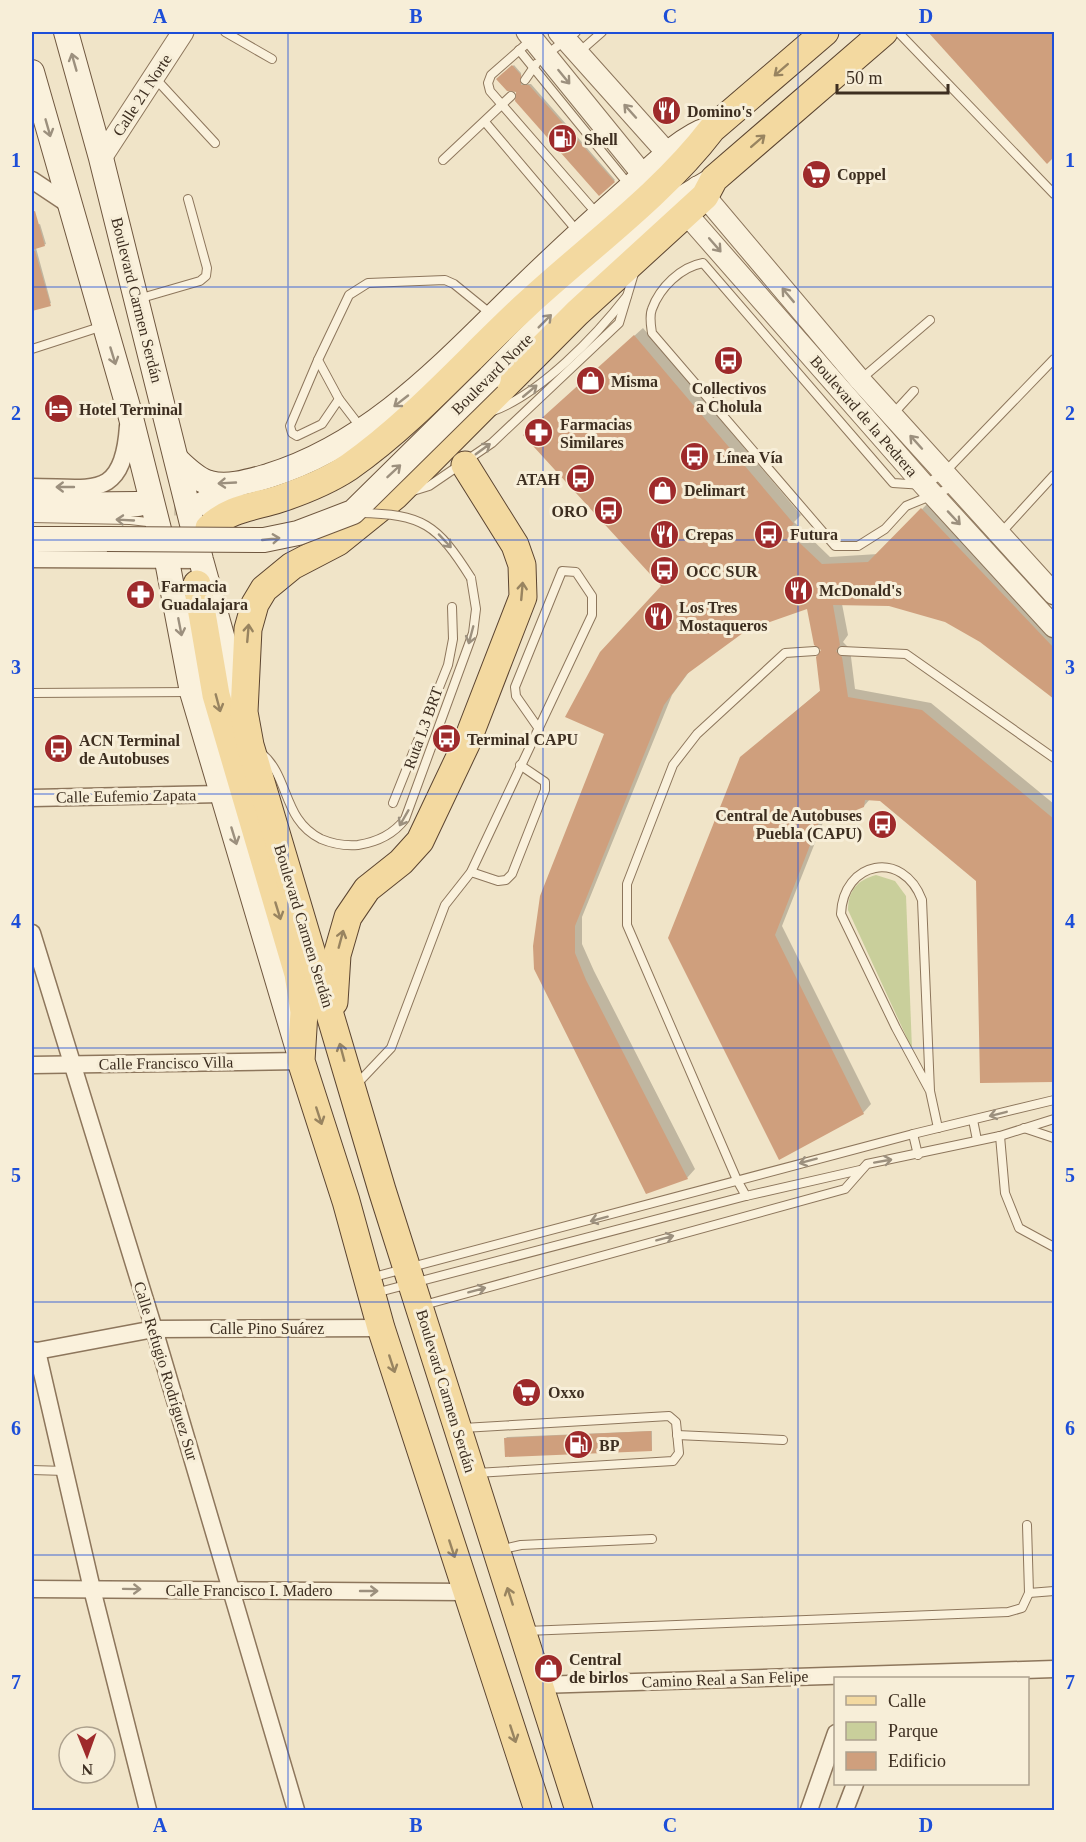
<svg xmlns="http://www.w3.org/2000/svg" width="1086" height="1842" font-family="Georgia,serif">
  <rect width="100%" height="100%" fill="#f0e4c8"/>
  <path fill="#c9cf9b" d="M 876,875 L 895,881 L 906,896 L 912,1049 L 848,910 C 848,891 857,880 876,875 Z"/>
  <g fill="#0003">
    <polygon points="930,32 1054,32 1054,155 1047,162"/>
    <polygon points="514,65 521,73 522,84 531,84 615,180 599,194 518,91 498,79"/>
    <polygon points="40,224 46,244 36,248 51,303 32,310 32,226"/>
    <polygon points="643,328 801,515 794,522 830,557 878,554 930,501 1054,632 1054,698 981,641 945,621 890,605 842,604 848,635 843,642 850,649 855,689 931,703 1054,804 1054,1081 981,1082 977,880 881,800 870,799 864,806 826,815 782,926 871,1104 863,1113 779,1158 741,758 821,690 823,650 809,607 746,628 692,668 672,695 582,917 582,944 594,971 695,1169 687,1178 647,1192 535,968 606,733 663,586 533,427"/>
    <polygon points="652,1431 652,1450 505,1439 507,1437"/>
  </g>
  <g fill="#cf9f7d">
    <polygon points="928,32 1054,32 1054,157 1047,164"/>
    <polygon points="512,65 521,75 521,85 529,85 615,182 599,196 515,101 516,92 507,91 496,79"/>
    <polygon points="35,211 45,246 32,250 32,212"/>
    <polygon points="32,251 35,251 51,306 32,311"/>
    <polygon points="634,335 794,524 786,530 822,564 868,562 921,508 1054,648 1054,699 980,642 945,622 889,606 833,605 840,645 836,651 842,657 848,697 922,710 1054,819 1054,1082 980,1083 976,881 880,801 865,800 864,807 854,811 821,817 775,935 864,1114 779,1160 668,938 740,757 820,691 816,657 821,650 814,645 807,609 747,630 687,674 664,705 575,926 575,953 586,980 688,1179 646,1194 534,969 533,946 540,896 604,734 565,717 600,652 661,586 523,435"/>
    <polygon points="651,1431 652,1451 505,1457 504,1438"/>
  </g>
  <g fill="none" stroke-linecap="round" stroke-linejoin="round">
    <polyline stroke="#ccc0a6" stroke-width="24" stroke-dasharray="24 12" stroke-linecap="butt" points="138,504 204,503"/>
    <defs>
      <g id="service">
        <polyline points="225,32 272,59"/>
        <polyline points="898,32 1054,194"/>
        <polyline points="532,39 491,75 488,83 490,91 598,215"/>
        <polyline points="519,50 629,185"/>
        <polyline points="578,53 602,32"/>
        <polyline points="546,55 576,32"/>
        <polyline points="154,77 215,143"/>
        <polyline points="525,80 536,64"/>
        <polyline points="485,122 578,232"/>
        <polyline points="443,160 511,96"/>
        <polyline points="138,299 200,281 206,276 207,268 188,199"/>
        <polyline points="32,349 103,326"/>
        <polyline points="318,360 290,426 292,433 297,436 322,424 339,399"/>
        <polyline points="860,380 930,320"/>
        <path d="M 493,411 C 540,394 596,336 627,296"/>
        <polyline points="892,415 914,391"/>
        <polyline points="362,429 339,399 318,360 349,295 368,283 445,280 454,284 491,314"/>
        <path d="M 955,486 L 906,506 L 885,529 L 858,546 L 835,546 L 652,333 C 651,326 649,316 652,309 C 660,287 681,267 703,263 L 893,483 L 924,485 L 944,473 L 1054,359"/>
        <polyline points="413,491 429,486 492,443 619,323 635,270"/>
        <polyline points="32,518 130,520 156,523"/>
        <polyline points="1000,534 1054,475"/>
        <polyline points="815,651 785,653 697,734 673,765 627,884 627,925 737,1180 746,1196 860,1170"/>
        <polyline points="842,651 906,654 1054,758"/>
        <polyline points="32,693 190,692"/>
        <path d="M 261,753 C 290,776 282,820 321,839 C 333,844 345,846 358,845 C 377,842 393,835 405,819 L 473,633 L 476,609 L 471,578"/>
        <polyline points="393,803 448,665 453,639 452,607"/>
        <polyline points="471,872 498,881 506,880 512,874 545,790 545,782 520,765"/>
        <polyline points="355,1086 391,1048 445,905 471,872 592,615 592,596 576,572 562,571 515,687 516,696 539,729"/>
        <path d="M 930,1091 L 896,1028 L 841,914 C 843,861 903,849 922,900 L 930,1091 L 938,1128"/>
        <polyline points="973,1120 977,1140"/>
        <polyline points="1024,1128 1054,1138"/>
        <polyline points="913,1134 918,1155"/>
        <polyline points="1000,1136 1005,1193 1019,1228 1054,1247"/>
        <polyline points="370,1278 913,1134 1054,1100"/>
        <polyline points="375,1293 746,1196"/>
        <polyline points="424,1305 845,1189 867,1164 1000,1136 1054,1119"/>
        <polyline points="463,1428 669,1416 676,1422 679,1453 673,1461 476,1473"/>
        <polyline points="677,1435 783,1440"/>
        <polyline points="32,1470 65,1471"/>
        <polyline points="499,1550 521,1545 652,1539"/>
        <polyline points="1029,1593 1054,1591"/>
        <polyline points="526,1631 1008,1612 1022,1608 1029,1593 1027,1525"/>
      </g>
      <g id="minor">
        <polyline points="32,180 71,206"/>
        <path d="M 32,487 C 92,487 123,501 128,426"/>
        <polyline points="32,559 201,560"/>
        <polyline points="32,798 221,794"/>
        <polyline points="32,933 154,1329 296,1810"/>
        <polyline points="32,1065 301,1061"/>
        <polyline points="32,1350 37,1351 154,1329 381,1328"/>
        <polyline points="37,1351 92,1589 148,1810"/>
        <polyline points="32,1589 466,1592"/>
        <polyline points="538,1685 1054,1669"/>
        <polyline points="809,1810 836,1733"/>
        <polyline points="845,1810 855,1784"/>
      </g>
      <g id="tertiary">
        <polyline points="527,32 644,176"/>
        <polyline points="559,32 669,155"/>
        <polyline points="101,158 183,32"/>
        <polyline points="697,187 860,380 1054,594"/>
        <polyline points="676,202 924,485 1054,627"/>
      </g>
      <g id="secondary">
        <polyline points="66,32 101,158 201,560 242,708"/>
        <polyline points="32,72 129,410 167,561 192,692 299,1053"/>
        <polyline points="489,378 568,297 676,202 714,179"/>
        <path d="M 177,460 C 186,468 197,480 210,483 C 228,488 250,481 268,476 C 372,444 445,363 520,290 C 556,255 593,221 630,188 C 651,169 683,136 709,129"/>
        <polyline points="204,503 251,507"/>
        <polyline points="32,505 138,504"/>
        <polyline points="32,539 107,539"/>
      </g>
      <g id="primary">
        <path d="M 209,528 C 229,508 254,507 279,499 C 303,491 328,481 349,467 C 414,421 466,361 524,307 C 585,250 661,196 712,129 L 825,32"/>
        <polyline points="197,584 216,695 298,974 304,1012 301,1061 346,1201 381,1328 538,1810"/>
        <polyline points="334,1002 337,955 348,917 367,889 401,862 420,841 466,744 523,597 522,565 515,545 465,465"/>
        <polyline points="579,1810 382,1190 250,745 244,712 248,629 255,604 264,589 292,566 338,542 395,496 577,313 705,196 714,179 884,32"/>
      </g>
    </defs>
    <use href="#service" stroke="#8d765c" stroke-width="10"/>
    <use href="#minor" stroke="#8d765c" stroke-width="19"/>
    <use href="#tertiary" stroke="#8d765c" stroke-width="23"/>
    <use href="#secondary" stroke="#6f573f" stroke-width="26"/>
    <use href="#primary" stroke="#5b4430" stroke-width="29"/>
    <use href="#service" stroke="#faf1dc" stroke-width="8"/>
    <use href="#minor" stroke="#faf1dc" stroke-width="16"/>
    <use href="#tertiary" stroke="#faf1dc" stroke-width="21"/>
    <use href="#secondary" stroke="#faf1dc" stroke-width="24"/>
    <use href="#primary" stroke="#f3d9a0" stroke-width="27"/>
    <defs>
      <path id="service-bridge" d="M 359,513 C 423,514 437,524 471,578"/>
      <polyline id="secondary-bridge" points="107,539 264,540 298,533 353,512 489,378"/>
    </defs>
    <use href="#service-bridge" stroke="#8d765c" stroke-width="10" stroke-linecap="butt"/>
    <use href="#secondary-bridge" stroke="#6f573f" stroke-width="26" stroke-linecap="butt"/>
    <use href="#service-bridge" stroke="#faf1dc" stroke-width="8"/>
    <use href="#secondary-bridge" stroke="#faf1dc" stroke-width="24"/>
  </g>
  <defs><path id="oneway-shaft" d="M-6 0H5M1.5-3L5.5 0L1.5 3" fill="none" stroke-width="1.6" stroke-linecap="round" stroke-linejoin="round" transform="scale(1.5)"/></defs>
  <g stroke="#9c907e">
    <use href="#oneway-shaft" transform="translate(74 62) rotate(-106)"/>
    <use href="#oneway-shaft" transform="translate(564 77) rotate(51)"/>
    <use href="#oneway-shaft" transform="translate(630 111) rotate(-132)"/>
    <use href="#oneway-shaft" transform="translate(48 128) rotate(74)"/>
    <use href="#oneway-shaft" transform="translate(715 245) rotate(49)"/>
    <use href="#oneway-shaft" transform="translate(788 295) rotate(-130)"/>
    <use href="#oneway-shaft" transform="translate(545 321) rotate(-45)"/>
    <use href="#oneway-shaft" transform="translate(113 356) rotate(73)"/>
    <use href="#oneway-shaft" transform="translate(530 391) rotate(-40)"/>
    <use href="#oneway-shaft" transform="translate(401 401) rotate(142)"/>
    <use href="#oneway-shaft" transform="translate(916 442) rotate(-132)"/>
    <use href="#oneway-shaft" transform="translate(483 449) rotate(-36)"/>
    <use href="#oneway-shaft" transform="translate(394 471) rotate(-43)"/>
    <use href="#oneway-shaft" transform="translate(227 483) rotate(177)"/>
    <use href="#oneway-shaft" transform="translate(65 487) rotate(-180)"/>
    <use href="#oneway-shaft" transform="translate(954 518) rotate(47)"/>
    <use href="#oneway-shaft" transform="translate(125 520) rotate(-177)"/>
    <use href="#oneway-shaft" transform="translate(271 539) rotate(-6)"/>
    <use href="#oneway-shaft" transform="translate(445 541) rotate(47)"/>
    <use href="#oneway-shaft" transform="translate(180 627) rotate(79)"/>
    <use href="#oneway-shaft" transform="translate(471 635) rotate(105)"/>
    <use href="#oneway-shaft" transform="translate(404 818) rotate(120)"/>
    <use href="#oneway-shaft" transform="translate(234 836) rotate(73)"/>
    <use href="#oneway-shaft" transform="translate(998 1114) rotate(166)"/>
    <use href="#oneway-shaft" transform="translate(808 1161) rotate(165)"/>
    <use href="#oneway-shaft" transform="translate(883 1161) rotate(-10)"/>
    <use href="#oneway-shaft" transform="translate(599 1219) rotate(165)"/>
    <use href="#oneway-shaft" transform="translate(665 1238) rotate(-15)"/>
    <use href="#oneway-shaft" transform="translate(477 1290) rotate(-15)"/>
    <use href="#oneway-shaft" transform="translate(132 1589) rotate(1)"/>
    <use href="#oneway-shaft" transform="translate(369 1591)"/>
  </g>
  <g stroke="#988460">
    <use href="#oneway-shaft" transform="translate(781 70) rotate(139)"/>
    <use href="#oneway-shaft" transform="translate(758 141) rotate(-41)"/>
    <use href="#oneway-shaft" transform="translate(522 591) rotate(-85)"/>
    <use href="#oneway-shaft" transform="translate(248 633) rotate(-85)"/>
    <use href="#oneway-shaft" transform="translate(218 703) rotate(75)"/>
    <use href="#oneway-shaft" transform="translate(278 911) rotate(73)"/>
    <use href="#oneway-shaft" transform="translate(341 939) rotate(-75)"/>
    <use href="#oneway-shaft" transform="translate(342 1052) rotate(-105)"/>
    <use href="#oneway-shaft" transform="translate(319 1116) rotate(72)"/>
    <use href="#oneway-shaft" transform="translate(392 1364) rotate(72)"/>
    <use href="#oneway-shaft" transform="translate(452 1549) rotate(72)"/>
    <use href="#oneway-shaft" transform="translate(510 1596) rotate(-108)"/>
    <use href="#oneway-shaft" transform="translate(513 1734) rotate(72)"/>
  </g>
  <path fill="none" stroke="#1d4ed8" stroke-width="1.5" stroke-opacity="0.55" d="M 288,32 L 288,1810M 543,32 L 543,1810M 798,32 L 798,1810M 32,287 L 1054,287M 32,540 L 1054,540M 32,794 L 1054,794M 32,1048 L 1054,1048M 32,1302 L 1054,1302M 32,1555 L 1054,1555"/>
  <defs>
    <symbol id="restaurant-disc" viewBox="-11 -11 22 22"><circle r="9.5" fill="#9e2a2b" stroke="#f7eed8"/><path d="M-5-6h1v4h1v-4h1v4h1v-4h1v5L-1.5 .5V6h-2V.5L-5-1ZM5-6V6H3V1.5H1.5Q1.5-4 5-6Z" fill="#fff"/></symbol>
    <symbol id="fuel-disc" viewBox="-11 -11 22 22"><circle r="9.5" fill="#9e2a2b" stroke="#f7eed8"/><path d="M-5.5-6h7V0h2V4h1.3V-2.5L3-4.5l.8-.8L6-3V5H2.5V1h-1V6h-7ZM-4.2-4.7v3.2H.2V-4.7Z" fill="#fff"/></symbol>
    <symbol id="supermarket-disc" viewBox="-11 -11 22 22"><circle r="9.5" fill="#9e2a2b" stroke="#f7eed8"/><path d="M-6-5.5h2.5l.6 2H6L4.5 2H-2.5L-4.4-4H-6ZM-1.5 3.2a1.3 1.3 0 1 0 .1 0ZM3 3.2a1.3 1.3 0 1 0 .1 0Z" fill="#fff"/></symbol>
    <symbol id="bus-disc" viewBox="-11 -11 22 22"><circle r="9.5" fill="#9e2a2b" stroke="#f7eed8"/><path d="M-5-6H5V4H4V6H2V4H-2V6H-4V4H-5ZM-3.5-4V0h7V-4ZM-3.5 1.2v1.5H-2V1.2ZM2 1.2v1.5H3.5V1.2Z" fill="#fff"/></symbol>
    <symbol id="shop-disc" viewBox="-11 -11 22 22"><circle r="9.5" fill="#9e2a2b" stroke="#f7eed8"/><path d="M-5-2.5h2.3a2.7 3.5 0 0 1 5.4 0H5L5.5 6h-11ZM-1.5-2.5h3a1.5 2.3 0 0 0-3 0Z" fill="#fff"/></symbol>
    <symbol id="hotel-disc" viewBox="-11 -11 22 22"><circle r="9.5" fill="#9e2a2b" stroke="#f7eed8"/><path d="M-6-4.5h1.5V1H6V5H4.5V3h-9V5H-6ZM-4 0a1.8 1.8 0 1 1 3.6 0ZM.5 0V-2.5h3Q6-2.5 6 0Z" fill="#fff"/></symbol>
    <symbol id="pharmacy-disc" viewBox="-11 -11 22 22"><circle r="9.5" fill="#9e2a2b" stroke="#f7eed8"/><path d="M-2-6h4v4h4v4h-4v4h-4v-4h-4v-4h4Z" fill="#fff"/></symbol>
  </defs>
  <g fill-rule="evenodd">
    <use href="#restaurant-disc" x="650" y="94" width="33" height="33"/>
    <use href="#fuel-disc" x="546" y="122" width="33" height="33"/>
    <use href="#supermarket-disc" x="800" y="158" width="33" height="33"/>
    <use href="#bus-disc" x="712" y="344" width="33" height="33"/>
    <use href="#shop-disc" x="574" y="364" width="33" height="33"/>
    <use href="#hotel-disc" x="42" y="392" width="33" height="33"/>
    <use href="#pharmacy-disc" x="522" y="416" width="33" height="33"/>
    <use href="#bus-disc" x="678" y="440" width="33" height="33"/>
    <use href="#bus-disc" x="564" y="462" width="33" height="33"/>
    <use href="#shop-disc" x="646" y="474" width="33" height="33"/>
    <use href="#bus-disc" x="592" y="494" width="33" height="33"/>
    <use href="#restaurant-disc" x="648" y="518" width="33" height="33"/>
    <use href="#bus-disc" x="752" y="518" width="33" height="33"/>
    <use href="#bus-disc" x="648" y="554" width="33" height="33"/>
    <use href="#restaurant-disc" x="782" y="574" width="33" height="33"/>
    <use href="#pharmacy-disc" x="124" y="578" width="33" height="33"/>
    <use href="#restaurant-disc" x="642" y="600" width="33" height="33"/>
    <use href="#bus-disc" x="430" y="722" width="33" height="33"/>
    <use href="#bus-disc" x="42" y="732" width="33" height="33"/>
    <use href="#bus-disc" x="866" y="808" width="33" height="33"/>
    <use href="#supermarket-disc" x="510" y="1376" width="33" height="33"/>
    <use href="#fuel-disc" x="562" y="1428" width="33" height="33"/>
    <use href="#shop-disc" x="532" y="1652" width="33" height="33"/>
  </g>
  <g text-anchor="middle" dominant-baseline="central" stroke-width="6" stroke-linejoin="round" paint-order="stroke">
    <g font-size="16" fill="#3d2e20" stroke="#f7eed8">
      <text transform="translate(142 95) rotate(-57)">Calle 21 Norte</text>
      <text transform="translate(137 300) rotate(76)">Boulevard Carmen Serdán</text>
      <text transform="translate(492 374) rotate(-45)">Boulevard Norte</text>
      <text transform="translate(864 416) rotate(49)">Boulevard de la Pedrera</text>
      <text transform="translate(423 728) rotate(-70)">Ruta L3 BRT</text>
      <text transform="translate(126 796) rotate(-1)">Calle Eufemio Zapata</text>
      <text transform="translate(304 926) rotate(73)">Boulevard Carmen Serdán</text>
      <text transform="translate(166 1063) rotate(-1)">Calle Francisco Villa</text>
      <text x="267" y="1328">Calle Pino Suárez</text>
      <text transform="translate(166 1371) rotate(73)">Calle Refugio Rodríguez Sur</text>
      <text transform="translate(446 1391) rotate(73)">Boulevard Carmen Serdán</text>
      <text x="249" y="1590">Calle Francisco I. Madero</text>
      <text transform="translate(725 1679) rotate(-2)">Camino Real a San Felipe</text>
    </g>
    <g font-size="16" font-weight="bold" fill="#3d2e20" stroke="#f7eed8" text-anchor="start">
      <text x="687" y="111">Domino's</text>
      <text x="584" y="139">Shell</text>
      <text x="837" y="174">Coppel</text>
      <text x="611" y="381">Misma</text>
      <text x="729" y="388" text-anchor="middle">Collectivos<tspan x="729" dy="18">a Cholula</tspan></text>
      <text x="79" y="409">Hotel Terminal</text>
      <text x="560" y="424">Farmacias<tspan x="560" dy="18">Similares</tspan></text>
      <text x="716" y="457">Línea Vía</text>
      <text x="560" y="479" text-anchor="end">ATAH</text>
      <text x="684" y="490">Delimart</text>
      <text x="588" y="511" text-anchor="end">ORO</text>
      <text x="685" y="534">Crepas</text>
      <text x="790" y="534">Futura</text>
      <text x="686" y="571">OCC SUR</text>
      <text x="161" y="586">Farmacia<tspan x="161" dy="18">Guadalajara</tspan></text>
      <text x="819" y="590">McDonald's</text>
      <text x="679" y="607">Los Tres<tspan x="679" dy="18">Mostaqueros</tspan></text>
      <text x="467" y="739">Terminal CAPU</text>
      <text x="79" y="740">ACN Terminal<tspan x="79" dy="18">de Autobuses</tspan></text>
      <text x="862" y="815" text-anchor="end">Central de Autobuses<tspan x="862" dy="18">Puebla (CAPU)</tspan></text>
      <text x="548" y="1392">Oxxo</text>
      <text x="599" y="1445">BP</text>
      <text x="569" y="1659">Central<tspan x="569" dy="18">de birlos</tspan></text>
    </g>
  </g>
  <rect width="1086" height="1842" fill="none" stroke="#f7eed8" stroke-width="66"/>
  <rect x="834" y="1677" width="195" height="108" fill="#f7eed8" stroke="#ada18e" stroke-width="1.5"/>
  <rect x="846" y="1696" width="30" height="9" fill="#f3d9a0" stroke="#ada18e" stroke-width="1.5"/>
  <text x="888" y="1707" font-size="18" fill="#3d2e20">Calle</text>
  <rect x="846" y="1722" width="30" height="18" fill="#c9cf9b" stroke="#ada18e" stroke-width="1.5"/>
  <text x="888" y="1737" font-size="18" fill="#3d2e20">Parque</text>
  <rect x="846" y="1752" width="30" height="18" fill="#cf9f7d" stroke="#ada18e" stroke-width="1.5"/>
  <text x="888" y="1767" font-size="18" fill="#3d2e20">Edificio</text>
  <g transform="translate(87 1755) rotate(179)"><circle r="28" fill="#f7eed8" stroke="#ada18e" stroke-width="1.5"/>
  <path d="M0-4.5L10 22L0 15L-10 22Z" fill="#9e2a2b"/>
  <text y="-9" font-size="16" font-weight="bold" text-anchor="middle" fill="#3d2e20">N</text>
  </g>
  <path d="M837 84v9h111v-9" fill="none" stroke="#3d2e20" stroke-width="3"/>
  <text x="846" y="84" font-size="18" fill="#3d2e20" stroke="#f7eed8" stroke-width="4.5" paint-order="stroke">50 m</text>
  <rect x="33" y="33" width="1020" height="1776" fill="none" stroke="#1d4ed8" stroke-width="2"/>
  <g font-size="20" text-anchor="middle" font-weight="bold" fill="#1d4ed8">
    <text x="160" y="23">A</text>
    <text x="416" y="23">B</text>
    <text x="670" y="23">C</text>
    <text x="926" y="23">D</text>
    <text x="16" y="167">1</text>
    <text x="1070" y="167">1</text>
    <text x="16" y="420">2</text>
    <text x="1070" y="420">2</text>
    <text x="16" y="674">3</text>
    <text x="1070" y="674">3</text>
    <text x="16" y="928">4</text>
    <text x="1070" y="928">4</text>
    <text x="16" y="1182">5</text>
    <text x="1070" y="1182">5</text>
    <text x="16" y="1435">6</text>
    <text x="1070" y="1435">6</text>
    <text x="16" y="1689">7</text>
    <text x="1070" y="1689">7</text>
    <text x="160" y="1832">A</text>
    <text x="416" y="1832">B</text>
    <text x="670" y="1832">C</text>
    <text x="926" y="1832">D</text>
  </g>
</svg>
